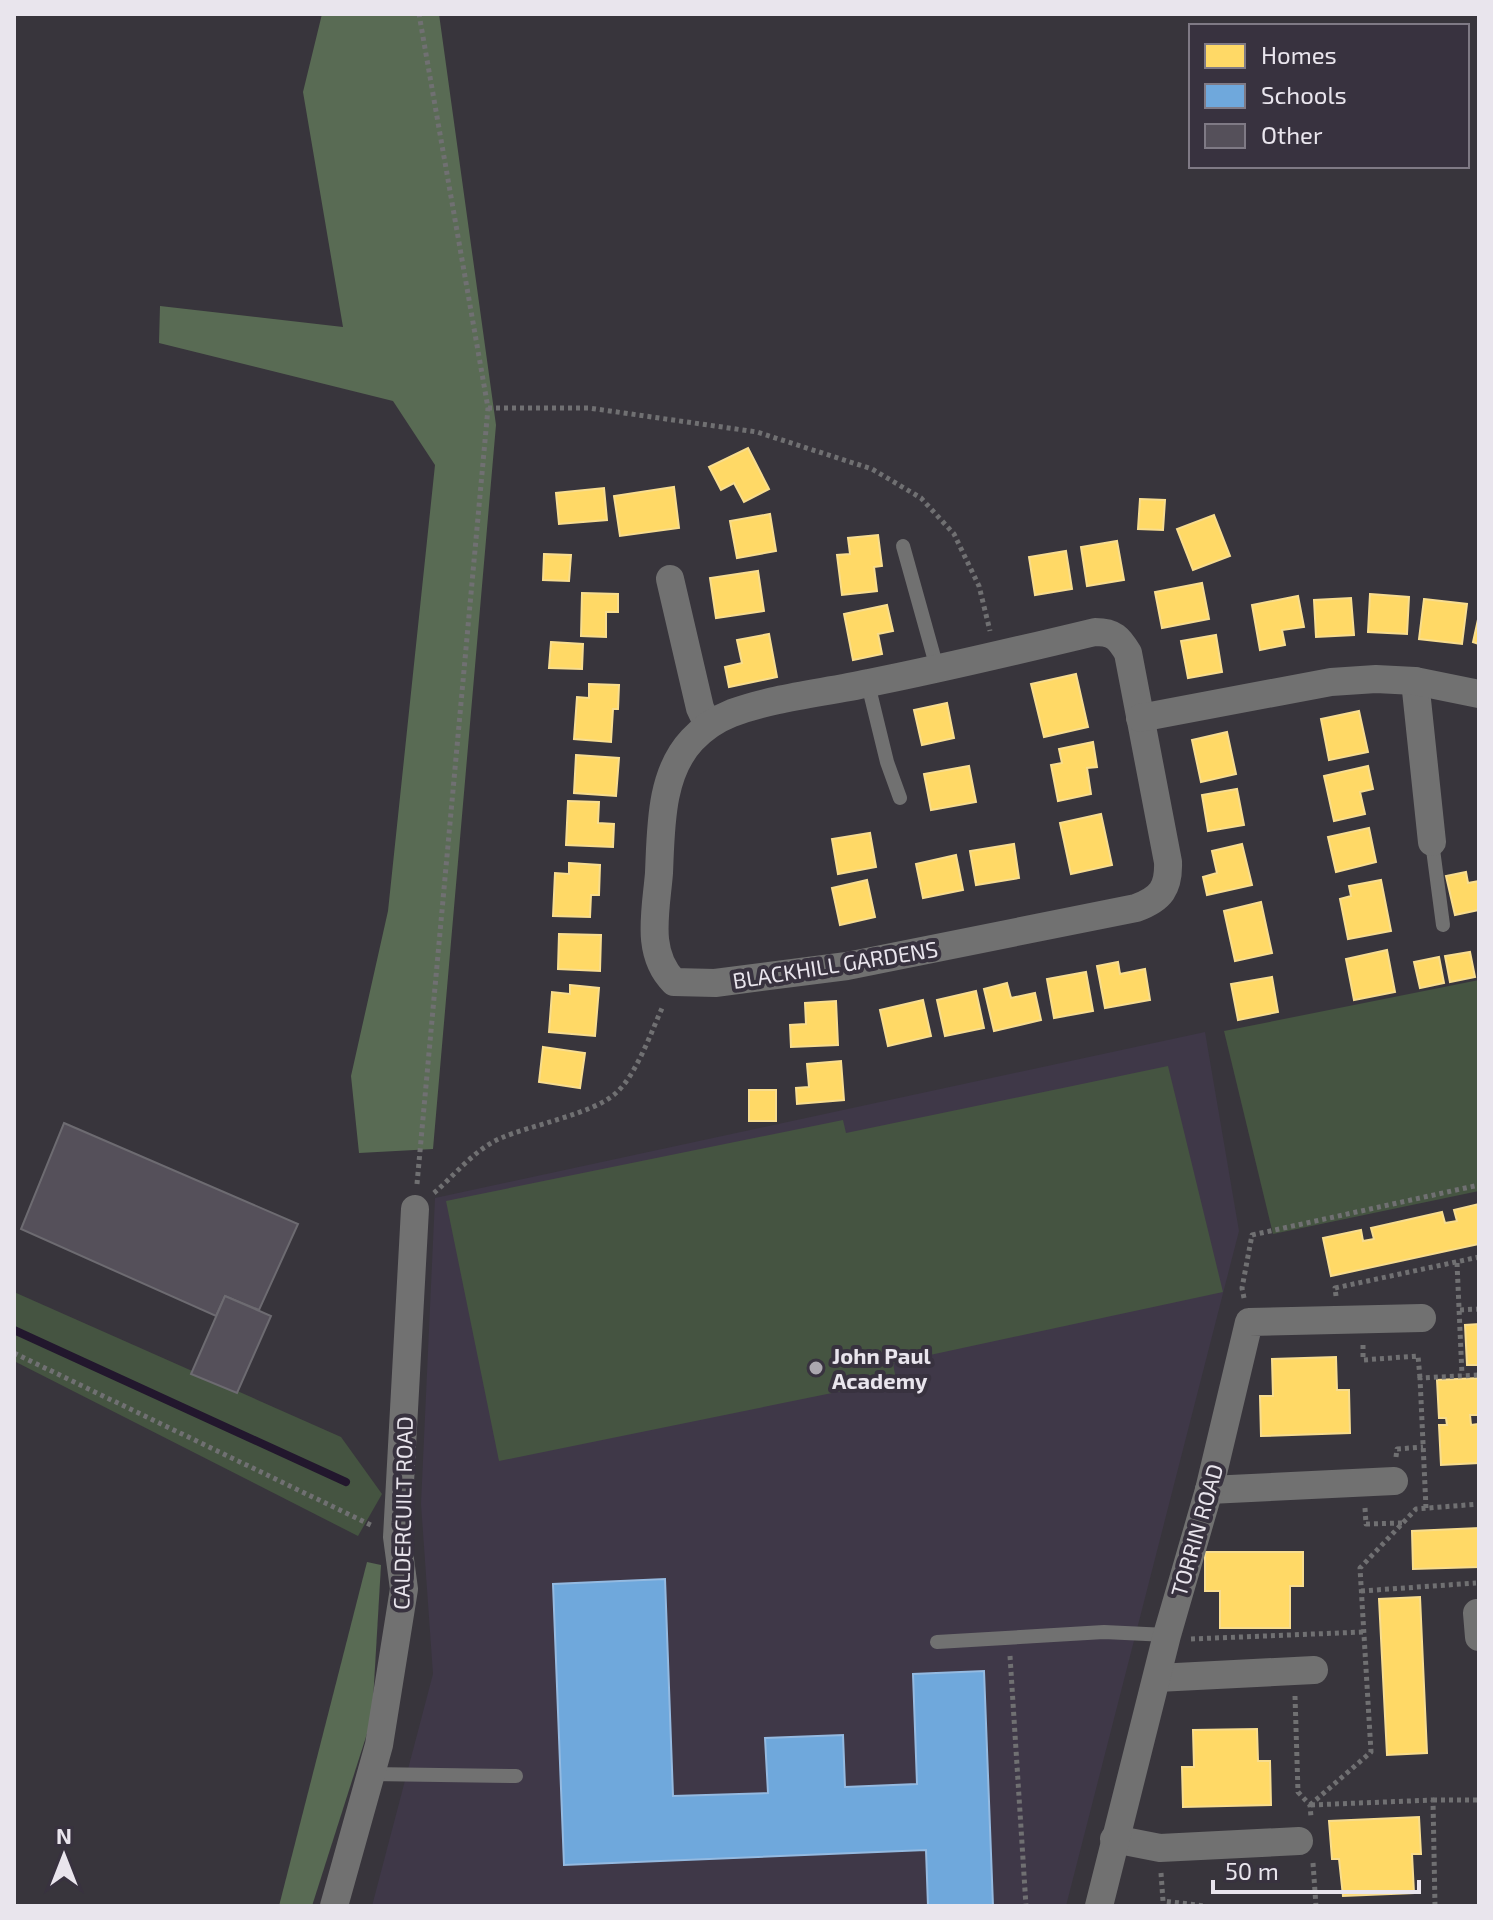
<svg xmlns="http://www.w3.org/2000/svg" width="1493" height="1920" font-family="'Exo 2',sans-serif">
  <rect width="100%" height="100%" fill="#38353c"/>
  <polygon fill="#3f3848" points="1205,1032 1239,1231 1066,1906 372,1906 433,1674 421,1504 435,1198"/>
  <g fill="#455441">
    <polygon points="1479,980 1479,1191 1273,1234 1224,1031"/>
    <polygon points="1168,1066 1223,1292 893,1363 896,1380 499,1461 446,1201 843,1120 846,1133"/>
    <polygon points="14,1292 341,1437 382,1494 358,1536 14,1361"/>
  </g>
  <g fill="#596b54">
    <polygon points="322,14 439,14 496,425 433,1149 359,1153 351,1076 388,911 435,465 393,401 159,343 160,306 343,327 303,92"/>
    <polygon points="367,1562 381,1565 372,1718 312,1906 279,1906"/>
  </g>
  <g fill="#ffd966" stroke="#f8dd8e" stroke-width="2">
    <polygon points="748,448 769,489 744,502 734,483 721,490 709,467"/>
    <polygon points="674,487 679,528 620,536 614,496"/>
    <polygon points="604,488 607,520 559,524 556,493"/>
    <polygon points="1140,499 1165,500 1163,530 1138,529"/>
    <polygon points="770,514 776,551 737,558 730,521"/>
    <polygon points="1214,515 1230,556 1193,570 1177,529"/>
    <polygon points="878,535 882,566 874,567 877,591 842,595 837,555 850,554 848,538"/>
    <polygon points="1117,541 1124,580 1087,586 1081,547"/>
    <polygon points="1066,551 1072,589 1035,595 1029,557"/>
    <polygon points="544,554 571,555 569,581 543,580"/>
    <polygon points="758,571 764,611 716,618 710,578"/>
    <polygon points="1202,583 1209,619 1162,628 1155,592"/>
    <polygon points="582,593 618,594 618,612 606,612 606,637 581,636"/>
    <polygon points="1370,594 1409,597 1407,634 1368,632"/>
    <polygon points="1298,596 1304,627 1282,630 1285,645 1260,650 1252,605"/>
    <polygon points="1351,598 1354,635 1316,637 1314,600"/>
    <polygon points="1424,599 1467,604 1462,644 1419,639"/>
    <polygon points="887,605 893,631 878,634 882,654 853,660 844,614"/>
    <polygon points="1479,615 1479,644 1473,642"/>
    <polygon points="769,634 777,677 729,687 725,667 742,663 737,640"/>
    <polygon points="1216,635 1222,672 1188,678 1181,641"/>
    <polygon points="551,642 583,644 582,669 549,668"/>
    <polygon points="1076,674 1088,727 1044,737 1031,684"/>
    <polygon points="589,684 619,685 618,709 613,709 611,742 574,739 577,697 589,698"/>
    <polygon points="947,703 954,738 922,745 914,710"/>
    <polygon points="1359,711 1368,752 1329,760 1321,719"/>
    <polygon points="1227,732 1236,774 1201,782 1192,740"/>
    <polygon points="1093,742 1097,767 1087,768 1091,794 1058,801 1051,765 1062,763 1059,749"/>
    <polygon points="576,755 619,758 616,796 574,793"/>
    <polygon points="969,766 976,802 931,810 924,774"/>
    <polygon points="1368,766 1373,789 1360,792 1365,814 1334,821 1324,776"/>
    <polygon points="1237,789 1244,825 1208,831 1202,795"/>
    <polygon points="568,801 599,802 598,823 614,824 613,847 566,845"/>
    <polygon points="1101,814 1112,865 1071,874 1060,823"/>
    <polygon points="1369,828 1376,862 1336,872 1328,837"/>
    <polygon points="870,833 876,867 838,874 832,839"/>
    <polygon points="1014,844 1019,878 976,885 970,851"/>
    <polygon points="1242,844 1252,885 1207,895 1203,877 1217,873 1212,851"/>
    <polygon points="956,855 963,890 923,898 916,864"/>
    <polygon points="569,863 600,865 599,895 591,895 590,917 553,916 555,873 569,874"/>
    <polygon points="1466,872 1468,883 1479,881 1479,910 1455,915 1446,876"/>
    <polygon points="867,880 875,917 840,925 832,888"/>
    <polygon points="1381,880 1391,931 1348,939 1340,899 1351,896 1349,886"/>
    <polygon points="1261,902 1272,953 1235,961 1224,911"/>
    <polygon points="559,934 601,935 600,971 558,969"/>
    <polygon points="1387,950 1395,992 1354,1000 1346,959"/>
    <polygon points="1470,952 1475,977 1450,982 1445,956"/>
    <polygon points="1439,957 1444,983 1420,988 1414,962"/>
    <polygon points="1118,962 1120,974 1145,969 1150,1000 1105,1008 1097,966"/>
    <polygon points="1086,972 1093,1011 1054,1018 1047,979"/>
    <polygon points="1272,977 1278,1012 1238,1020 1231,984"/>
    <polygon points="1007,983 1011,998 1035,993 1041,1020 994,1031 984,989"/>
    <polygon points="570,985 599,988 595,1036 549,1032 552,992 570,994"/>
    <polygon points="976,991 984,1028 945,1036 937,1000"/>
    <polygon points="923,1000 931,1036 888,1046 880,1010"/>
    <polygon points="836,1001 838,1045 791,1047 790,1025 806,1024 805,1003"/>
    <polygon points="543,1047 585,1053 580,1088 539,1082"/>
    <polygon points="841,1061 844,1100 797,1104 796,1088 809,1087 807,1064"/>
    <rect x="749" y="1090" width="27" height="31"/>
    <polygon points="1479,1204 1479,1244 1331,1276 1323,1238 1361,1230 1363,1241 1374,1239 1371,1228 1442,1212 1445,1223 1457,1221 1454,1210"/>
    <polygon points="1479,1324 1479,1365 1467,1365 1465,1325"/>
    <polygon points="1336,1357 1337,1390 1349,1390 1350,1433 1261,1436 1260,1396 1273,1396 1272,1359"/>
    <polygon points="1479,1378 1479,1415 1470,1415 1471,1425 1479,1424 1479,1463 1441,1465 1439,1425 1447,1425 1446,1418 1439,1418 1437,1380"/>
    <polygon points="1479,1528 1479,1567 1413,1569 1412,1531"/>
    <polygon points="1205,1552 1303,1552 1303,1586 1290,1586 1290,1628 1220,1628 1220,1591 1205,1591"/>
    <polygon points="1420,1597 1427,1753 1387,1755 1379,1599"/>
    <polygon points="1257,1729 1258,1761 1270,1761 1271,1805 1183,1807 1182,1767 1194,1767 1193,1730"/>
    <polygon points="1419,1817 1421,1854 1412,1854 1414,1893 1343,1896 1339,1859 1332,1859 1329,1821"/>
  </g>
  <polygon fill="#6fa8dc" stroke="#94bae1" stroke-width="2" points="665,1579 673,1796 768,1793 765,1738 843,1735 845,1787 917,1784 913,1674 984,1671 993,1906 928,1906 926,1850 564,1865 553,1584"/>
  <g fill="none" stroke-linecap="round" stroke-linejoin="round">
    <polyline stroke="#22172d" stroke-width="8" points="14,1330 346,1482"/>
  </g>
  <g fill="#55505a" stroke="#6d6b71" stroke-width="2">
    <polygon points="64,1123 298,1224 259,1310 225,1296 216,1316 21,1229"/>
    <polygon points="225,1296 271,1316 237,1393 191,1374"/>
  </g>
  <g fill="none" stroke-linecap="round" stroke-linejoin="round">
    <g stroke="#707072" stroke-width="5" stroke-dasharray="4 4" stroke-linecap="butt">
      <polyline points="488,408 589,408 757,432 872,469 921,498 954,534 979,586 990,631"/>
      <polyline points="417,1184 488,408 419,14"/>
      <path d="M 434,1193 C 455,1175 475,1149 501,1138 C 531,1125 593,1114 616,1093 C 637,1074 651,1032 663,1006"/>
      <polyline points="1457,1263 1462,1375"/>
      <polyline points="1336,1296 1335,1288 1479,1257"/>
      <polyline points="1244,1298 1242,1288 1252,1235 1479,1185"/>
      <polyline points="1460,1310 1479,1309"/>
      <polyline points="1363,1345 1363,1360 1418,1356 1420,1378"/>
      <polyline points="14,1353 373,1526"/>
      <polyline points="1396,1457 1397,1449 1423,1447"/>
      <polyline points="1365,1508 1366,1524 1402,1523"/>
      <polyline points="1426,1508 1420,1378 1479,1375"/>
      <polyline points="1361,1591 1476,1583"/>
      <polyline points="1191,1639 1363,1632"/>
      <polyline points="1010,1656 1026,1906"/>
      <polyline points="1295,1696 1298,1792 1310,1805 1311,1817"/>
      <polyline points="1433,1800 1479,1800"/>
      <polyline points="1310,1805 1371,1752 1360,1568 1416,1509 1479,1504"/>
      <polyline points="1311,1805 1433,1800 1435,1906"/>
      <polyline points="1313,1863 1316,1906"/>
      <polyline points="1161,1873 1163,1901 1206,1906"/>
    </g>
    <g stroke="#717171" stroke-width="14">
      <polyline points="903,546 937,668"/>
      <polyline points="868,684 887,762 900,798"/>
      <polyline points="1432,842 1443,925"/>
      <polyline points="937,1642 1104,1632 1167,1635"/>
      <polyline points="370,1774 516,1776"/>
    </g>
    <g stroke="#717171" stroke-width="28">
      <polyline points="670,579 700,708 708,725"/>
      <path d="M 1095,632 C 1114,632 1119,638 1128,653 L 1168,862 C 1169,888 1161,899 1136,908 L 847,966 L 715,983 L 674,982 C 645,953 656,911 659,873 C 661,828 660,774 692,740 C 703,728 717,719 732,713 C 776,697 824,693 869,683 C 945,668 1020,650 1095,632 Z"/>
      <polyline points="1415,681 1432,842"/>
      <polyline points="1140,718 1331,682 1376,679 1415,681 1479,694"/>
      <polyline points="1209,1490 1394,1481"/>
      <polyline points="1477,1613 1479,1637"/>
      <polyline points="1157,1678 1314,1670"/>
      <polyline points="1114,1839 1160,1848 1299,1841"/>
      <polyline points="334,1906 379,1745 404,1589 397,1537 415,1209"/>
      <polyline points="1099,1906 1167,1635 1209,1490 1249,1322 1422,1318"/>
    </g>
  </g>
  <circle fill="#aba7af" stroke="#38323f" stroke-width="3" cx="816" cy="1368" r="8"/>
  <g text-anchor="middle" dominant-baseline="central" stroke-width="8" stroke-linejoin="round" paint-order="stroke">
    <g font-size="22" fill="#e9e5ed" stroke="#38323f">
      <text transform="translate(835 964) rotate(-9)">BLACKHILL GARDENS</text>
      <text transform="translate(402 1513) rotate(-89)">CALDERCUILT ROAD</text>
      <text transform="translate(1196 1530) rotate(-74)">TORRIN ROAD</text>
    </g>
    <g font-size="22" font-weight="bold" fill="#e9e5ed" stroke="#38323f" text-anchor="start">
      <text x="832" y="1355">John Paul<tspan x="832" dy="25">Academy</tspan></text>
    </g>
  </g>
  <rect width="1493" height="1920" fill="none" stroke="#e9e5ed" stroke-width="32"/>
  <rect x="1189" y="24" width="280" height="144" fill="#38323f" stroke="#7f7a85" stroke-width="2"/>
  <rect x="1205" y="44" width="40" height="24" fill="#ffd966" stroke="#7f7a85" stroke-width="2"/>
  <text x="1261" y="64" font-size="24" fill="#e9e5ed">Homes</text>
  <rect x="1205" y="84" width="40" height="24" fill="#6fa8dc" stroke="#7f7a85" stroke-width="2"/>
  <text x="1261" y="104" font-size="24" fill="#e9e5ed">Schools</text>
  <rect x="1205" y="124" width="40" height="24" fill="#55505a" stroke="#7f7a85" stroke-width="2"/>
  <text x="1261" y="144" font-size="24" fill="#e9e5ed">Other</text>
  <g transform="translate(64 1856)" stroke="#38323f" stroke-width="6" paint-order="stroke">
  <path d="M0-6L14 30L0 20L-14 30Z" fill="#e9e5ed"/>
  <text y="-12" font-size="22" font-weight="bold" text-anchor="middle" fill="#e9e5ed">N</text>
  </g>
  <path d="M1213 1880v12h206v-12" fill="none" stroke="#e9e5ed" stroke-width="4"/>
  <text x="1225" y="1880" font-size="24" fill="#e9e5ed" stroke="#38323f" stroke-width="6" paint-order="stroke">50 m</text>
</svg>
